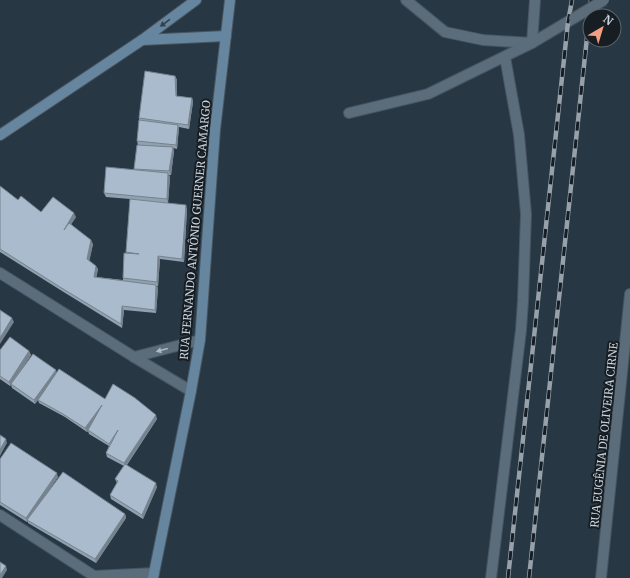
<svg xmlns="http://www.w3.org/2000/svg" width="630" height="578" font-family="Merriweather,serif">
  <rect width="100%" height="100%" fill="#273744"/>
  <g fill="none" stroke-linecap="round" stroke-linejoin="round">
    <defs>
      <g id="street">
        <polyline points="406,0 445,32 483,40 532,43 535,0"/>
        <polyline points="349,113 428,94 532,43 574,18"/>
        <polyline points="0,273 134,357"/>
        <polyline points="191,391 134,357 200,340"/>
        <polyline points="0,515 94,576"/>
        <polyline points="96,578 94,576 154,573"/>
        <polyline points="491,578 521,330 523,301 526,214 519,135 505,57"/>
        <polyline points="601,578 630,294"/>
      </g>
      <g id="secondary">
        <polyline points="196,0 142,40 226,36"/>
        <polyline points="0,135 142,40"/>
        <polyline points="153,578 191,391 200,340 215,130 230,0"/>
      </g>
    </defs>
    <use href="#street" stroke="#475560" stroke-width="12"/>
    <use href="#secondary" stroke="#475560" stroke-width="12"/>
    <use href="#street" stroke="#5b6c7b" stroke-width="10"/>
    <use href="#secondary" stroke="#66859f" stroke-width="10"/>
    <defs>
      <g id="rail">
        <polyline points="508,578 568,22 572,0"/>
        <polyline points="529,578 591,0"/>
      </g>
    </defs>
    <use href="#rail" stroke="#96a1ac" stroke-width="4.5"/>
    <use href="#rail" stroke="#161d23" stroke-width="3" stroke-dasharray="9" stroke-linecap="butt"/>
    <defs>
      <polyline id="street-bridge" points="574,18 604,0"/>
    </defs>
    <use href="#street-bridge" stroke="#475560" stroke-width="12" stroke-linecap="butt"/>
    <use href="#street-bridge" stroke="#5b6c7b" stroke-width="10"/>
  </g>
  <g fill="#91a1af">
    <polygon points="175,76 177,80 177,96 192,98 193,102 189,129 179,127 177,149 173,148 174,151 171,175 169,175 170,177 168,203 187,209 184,262 160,259 158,286 157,286 158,288 156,313 124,310 122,328 62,291 0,252 0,186 18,200 41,212 76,217 71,224 93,244 89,261 98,269 96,277 123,280 123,278 126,254 126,252 130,199 106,197 104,193 134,170 138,145 137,141 139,120 139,118"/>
    <polygon points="0,350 29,351 31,355 18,375 57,372 105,399 157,419 127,465 157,487 143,519 111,499 110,495 117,483 115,479 124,466 107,457 106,453 109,446 89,434 88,431 87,432 65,417 39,403 38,400 35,404 12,388 11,385 10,386 0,379"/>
    <polygon points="0,459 58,477 45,496 125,514 126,518 96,563 28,523 28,521 27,522 0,505"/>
  </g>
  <g fill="#76838f">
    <polygon points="175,76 177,80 177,100 176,96"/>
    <polygon points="192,98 193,102 189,129 188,125"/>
    <polygon points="178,125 179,128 177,149 176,145"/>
    <polygon points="173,147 174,151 171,175 169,171"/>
    <polygon points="168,173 170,177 168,203 167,199"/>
    <polygon points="186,205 187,209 184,262 182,259"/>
    <polygon points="74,213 76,217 65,234 64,230"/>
    <polygon points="91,240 93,244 89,263 87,259"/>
    <polygon points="158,256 160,259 158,286 157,282"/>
    <polygon points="96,266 98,269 96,281 94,277"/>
    <polygon points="156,285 158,288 156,313 155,310"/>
    <polygon points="122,306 124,310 122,328 121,324"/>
    <polygon points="12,318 14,322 0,344 0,338"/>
    <polygon points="29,351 31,355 10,386 9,382"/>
    <polygon points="56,370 57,374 35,404 34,400"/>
    <polygon points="102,405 103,409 87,432 85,428"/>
    <polygon points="156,415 157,419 125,467 124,463"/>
    <polygon points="6,439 7,443 0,456 0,450"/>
    <polygon points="57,473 58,477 28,520 27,520 28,521 27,522 26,518"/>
    <polygon points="156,483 157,487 143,519 142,515"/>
    <polygon points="125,514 126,518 96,563 95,559"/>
    <polygon points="6,566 7,570 2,578 0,578 0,575"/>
  </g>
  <g fill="#a9bbcc" stroke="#76838f">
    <polygon points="145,71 175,76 176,96 192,98 188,125 139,118"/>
    <polygon points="139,120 178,125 176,145 137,141"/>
    <polygon points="137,145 173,147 169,171 134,169"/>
    <polygon points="106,167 168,173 167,199 104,193"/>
    <polygon points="0,186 18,200 21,196 41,212 53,197 74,213 64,230 69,223 91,240 87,259 96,266 94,277 156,285 155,310 122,306 121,324 60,287 0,249"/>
    <polygon points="130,199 186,205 182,259 158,256 157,282 123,278 124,253 139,254 126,252"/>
    <polygon points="0,310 12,318 0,338"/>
    <polygon points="10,337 29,351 9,382 0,376 0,350"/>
    <polygon points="33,354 56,370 34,400 11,384"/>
    <polygon points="59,369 105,399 113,384 135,398 156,415 124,463 106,453 118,430 109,444 88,430 102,405 85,428 63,414 38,400"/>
    <polygon points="0,435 6,439 0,450"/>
    <polygon points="11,443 57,473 26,518 0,502 0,459"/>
    <polygon points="125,464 156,483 142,515 110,495 118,481 115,479"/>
    <polygon points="63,472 125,514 95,559 27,520"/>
    <polygon points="0,562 6,566 0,575"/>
  </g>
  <defs><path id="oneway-solid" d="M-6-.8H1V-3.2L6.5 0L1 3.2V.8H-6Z"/></defs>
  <use fill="#32414e" href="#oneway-solid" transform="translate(165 23) rotate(144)"/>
  <use fill="#afbac4" href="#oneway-solid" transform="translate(162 350) rotate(165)"/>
  <g text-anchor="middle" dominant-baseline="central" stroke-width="4" stroke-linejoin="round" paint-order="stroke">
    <g font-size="11" fill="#cbd4dd" stroke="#161d23">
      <text transform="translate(195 230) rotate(-85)">RUA FERNANDO ANTÔNIO GUERNER CAMARGO</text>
      <text transform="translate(604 435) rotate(-84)">RUA EUGÊNIA DE OLIVEIRA CIRNE</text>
    </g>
  </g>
  <g transform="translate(602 28) rotate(38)"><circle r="19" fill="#161d23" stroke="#5e666d"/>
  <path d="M0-3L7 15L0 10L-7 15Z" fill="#f39f83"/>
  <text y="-6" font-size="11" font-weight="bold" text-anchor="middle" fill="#cbd4dd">N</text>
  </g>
</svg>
